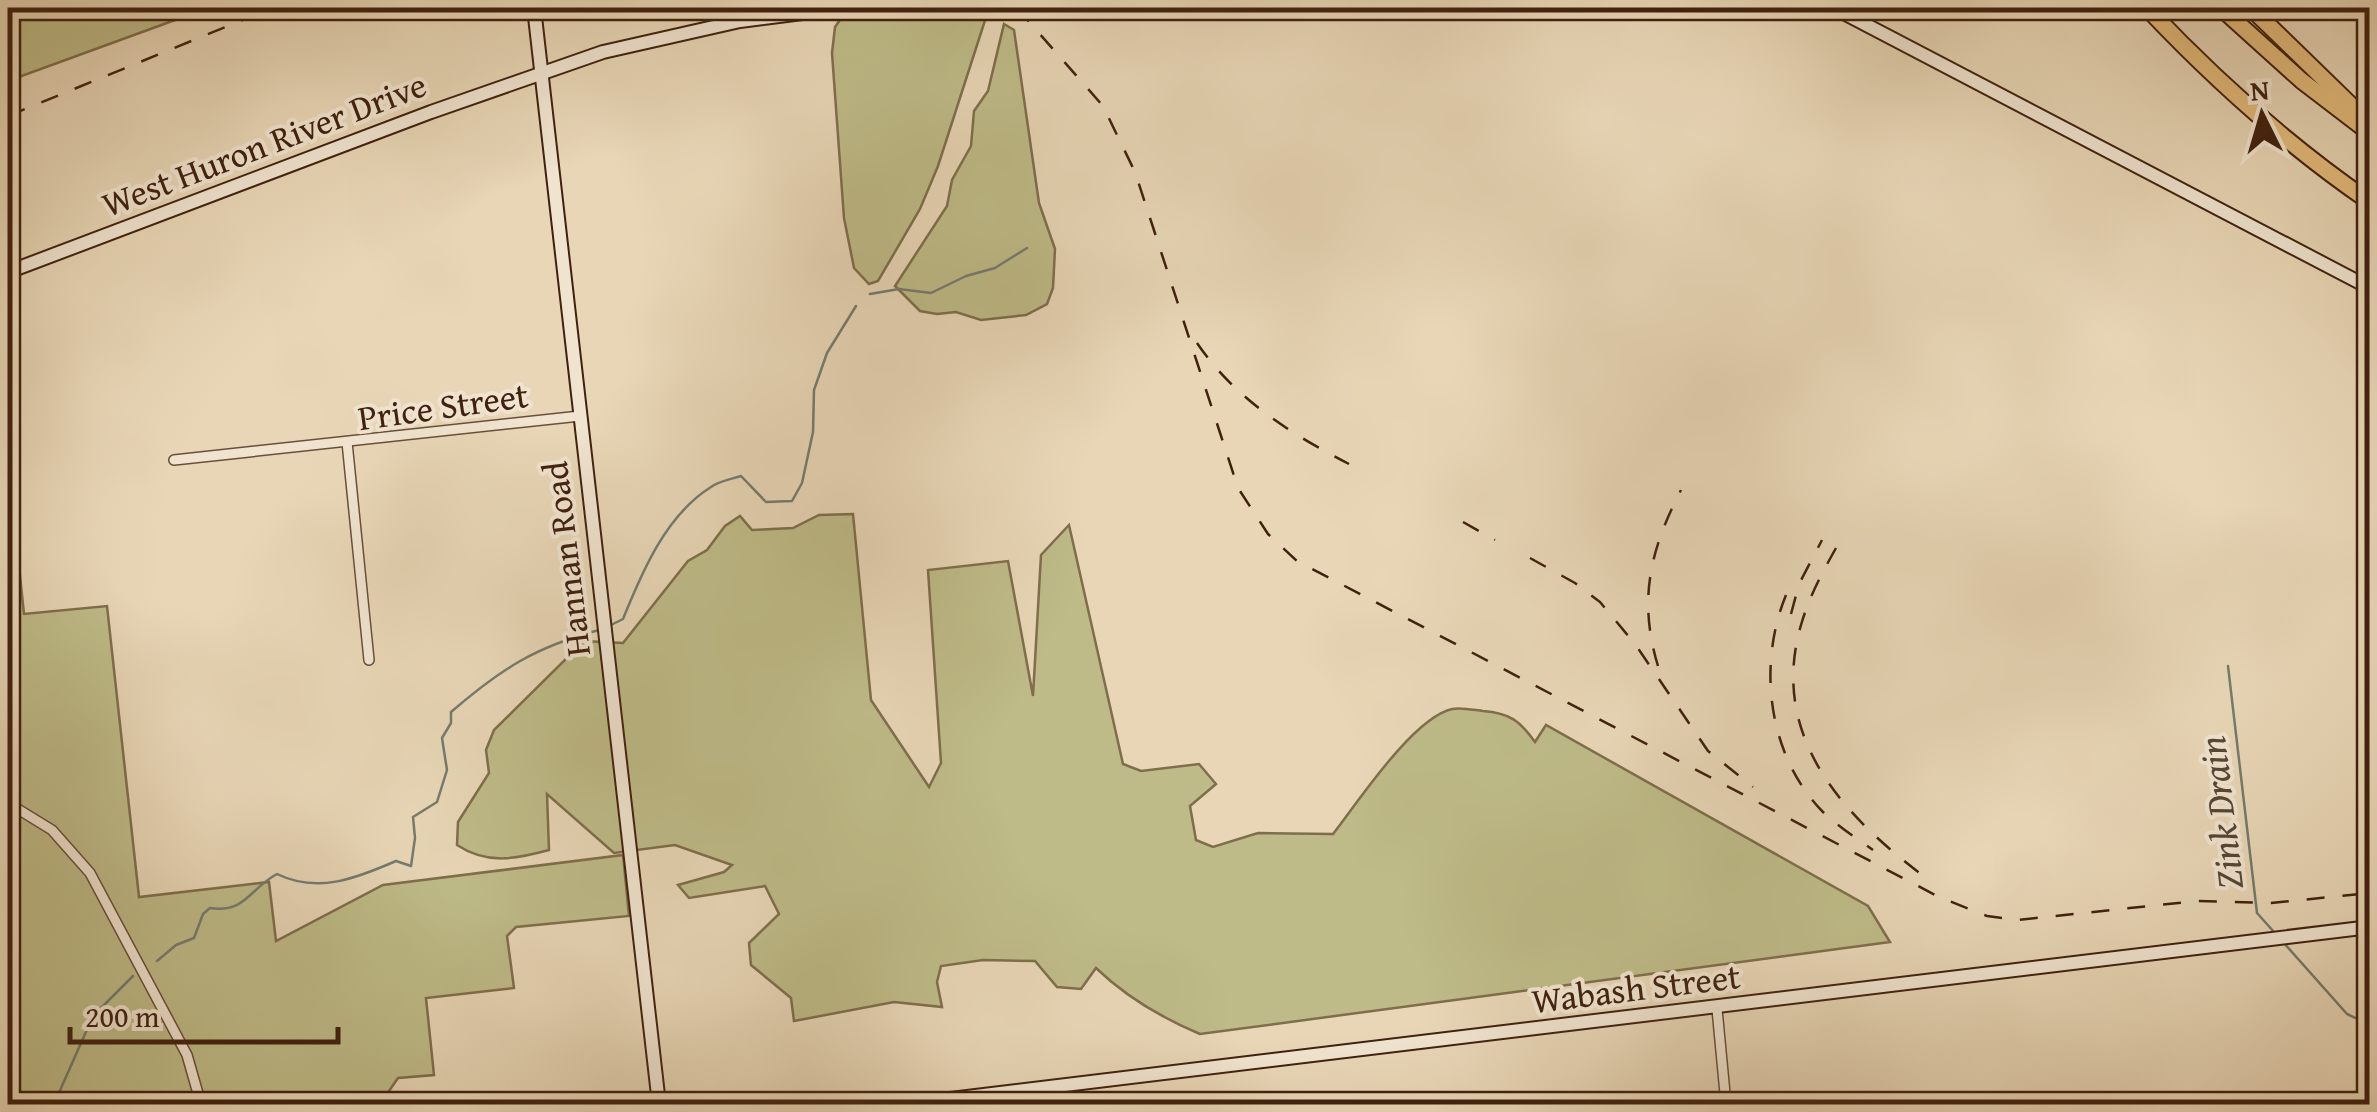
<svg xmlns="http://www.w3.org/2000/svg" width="2377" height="1112" font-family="'Gentium Book Plus',serif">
  <rect width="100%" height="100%" fill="#e8d6b6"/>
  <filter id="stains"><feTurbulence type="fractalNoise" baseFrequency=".002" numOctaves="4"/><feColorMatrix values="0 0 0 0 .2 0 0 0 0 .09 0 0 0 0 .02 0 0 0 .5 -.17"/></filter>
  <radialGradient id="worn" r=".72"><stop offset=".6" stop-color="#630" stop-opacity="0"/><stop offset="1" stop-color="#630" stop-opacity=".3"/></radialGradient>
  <g fill="#bebb88" stroke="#7f6e4c" stroke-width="2.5">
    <polygon points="8,8 208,8 8,81"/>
    <polygon points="928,8 989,8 938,166 920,209 878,281 869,284 854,268 844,218 832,53 835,27 842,17"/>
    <polygon points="1004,24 1014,30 1039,203 1055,249 1053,288 1047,304 1026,315 981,320 956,312 937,314 920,311 895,286 947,206 952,180 971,146 974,111 988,91"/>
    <polygon points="8,509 13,509 24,614 107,606 139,897 269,882 276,941 383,885 623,855 629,916 516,927 507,936 514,988 426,998 434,1075 398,1078 380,1104 8,1104"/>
    <path d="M 853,514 L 871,700 L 929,787 L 941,763 L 928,570 L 1008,561 L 1033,696 L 1041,555 L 1069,525 L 1123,764 L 1141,771 L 1199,764 L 1216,784 L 1190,806 L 1196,840 L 1213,847 L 1258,833 L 1333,834 C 1358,802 1413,718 1452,709 C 1461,707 1474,710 1483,711 C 1510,713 1520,721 1535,742 L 1546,725 L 1868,906 L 1890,942 L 1200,1034 C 1162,1018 1126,997 1096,968 L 1081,989 L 1057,987 L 1035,961 L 983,960 L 941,966 L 937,982 L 942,1007 L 894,1002 L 794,1021 L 791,998 L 751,965 L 749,943 L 779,914 L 765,886 L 689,898 L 678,885 L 724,872 L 732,865 L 675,845 L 614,853 L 547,794 L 549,850 C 516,859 487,865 457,845 L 458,822 L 489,773 L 486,750 L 494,730 L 584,641 L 623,643 L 688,561 L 707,550 L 725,526 L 740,516 L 752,530 L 793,528 L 819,515 Z"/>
  </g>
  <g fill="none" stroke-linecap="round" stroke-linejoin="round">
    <g stroke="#747c6f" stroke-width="2.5">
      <polyline points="870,294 899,289 931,293 966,276 995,268 1027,248"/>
      <path d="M 611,625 L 623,619 C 642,572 666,515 711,487 C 719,481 732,479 741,476 L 766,502 L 792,501 L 802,483 L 813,432 L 814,390 L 827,353 L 856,306"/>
      <polyline points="2228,666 2257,913 2274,932"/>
      <polyline points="2283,942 2347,1014 2370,1025"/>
      <path d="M 157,961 L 176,945 L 194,938 L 203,914 L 210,908 C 246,913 249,889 277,874 C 318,894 357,878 396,861 L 411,866 L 415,838 L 413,817 L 437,802 L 447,770 L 442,738 L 451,723 L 451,712 C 501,669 535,647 599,630"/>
      <polyline points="54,1104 93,1016 133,976"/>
    </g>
    <defs>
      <g id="street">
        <polyline points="347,442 369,660"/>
        <polyline points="174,460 580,416"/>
        <polyline points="8,803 52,830 90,873 187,1055 201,1104"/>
        <polyline points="1717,1009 1726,1104"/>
      </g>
      <g id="secondary">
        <polyline points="534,8 659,1104"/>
        <polyline points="1834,8 2370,288"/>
        <polyline points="8,272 431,112 603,52 740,21 842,8"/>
        <polyline points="909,1104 2370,927"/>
      </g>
      <g id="highway">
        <path d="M 2147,8 C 2215,80 2287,145 2370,202"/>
        <polyline points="2221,8 2302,81 2370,133"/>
        <polyline points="2251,8 2361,115 2367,131"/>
      </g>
    </defs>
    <use href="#street" stroke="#6a4e39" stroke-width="12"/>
    <use href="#secondary" stroke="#40210f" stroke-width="16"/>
    <use href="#highway" stroke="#40210f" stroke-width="19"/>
    <use href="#street" stroke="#f0e4d0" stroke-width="9"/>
    <use href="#secondary" stroke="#f0e4d0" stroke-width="12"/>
    <use href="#highway" stroke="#e4bb7b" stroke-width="15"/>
    <g stroke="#40210f" stroke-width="2.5" stroke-dasharray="18 18" stroke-linecap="butt">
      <polyline points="1017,8 1103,106 1135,172 1238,488 1268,534 1297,561 1939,897 1987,916 2017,920 2197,901 2271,903 2370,893"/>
      <polyline points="8,116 272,8"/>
      <path d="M 1197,343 C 1235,399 1291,434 1349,464"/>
      <polyline points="1463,522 1495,540"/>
      <path d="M 1836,548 C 1822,573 1809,597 1801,625 C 1768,738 1846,819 1929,880"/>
      <polyline points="1530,558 1575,583 1600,602 1635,644 1708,751 1753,787"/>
      <path d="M 1786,595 C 1757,666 1768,756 1823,812 C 1838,826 1856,838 1873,850"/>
      <polyline points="1791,614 1799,584 1822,540"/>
      <path d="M 1658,666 C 1638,600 1650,550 1681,490"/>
    </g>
  </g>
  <g text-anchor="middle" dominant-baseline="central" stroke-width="8" stroke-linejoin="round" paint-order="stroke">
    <g font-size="35" fill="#40210f" stroke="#f0e4d0">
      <text transform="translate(264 144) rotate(-21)">West Huron River Drive</text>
      <text transform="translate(443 406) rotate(-8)">Price Street</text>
      <text transform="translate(566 559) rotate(-97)">Hannan Road</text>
      <text transform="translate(1636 988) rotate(-7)">Wabash Street</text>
    </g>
    <g font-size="38" font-style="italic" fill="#564737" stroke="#f0e4d0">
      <text transform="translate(2220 813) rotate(-97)">Zink Drain</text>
    </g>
  </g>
  <rect width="2377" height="1112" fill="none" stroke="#e8d6b6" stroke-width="40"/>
  <rect x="10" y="10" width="2357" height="1092" fill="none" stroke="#40210f" stroke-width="5"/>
  <rect x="20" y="20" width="2337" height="1072" fill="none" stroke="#40210f" stroke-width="2.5"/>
  <g transform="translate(2262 115) rotate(355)" stroke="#f0e4d0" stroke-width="8" paint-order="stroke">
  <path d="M0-8L18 38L0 25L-18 38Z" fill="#40210f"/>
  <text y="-15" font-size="28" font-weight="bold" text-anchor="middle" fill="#40210f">N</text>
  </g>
  <path d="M70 1027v15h268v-15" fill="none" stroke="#40210f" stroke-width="5"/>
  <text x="85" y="1027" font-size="30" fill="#40210f" stroke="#f0e4d0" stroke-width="8" paint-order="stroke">200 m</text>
  <rect width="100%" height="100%" filter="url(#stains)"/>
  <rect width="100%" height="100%" fill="url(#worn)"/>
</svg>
